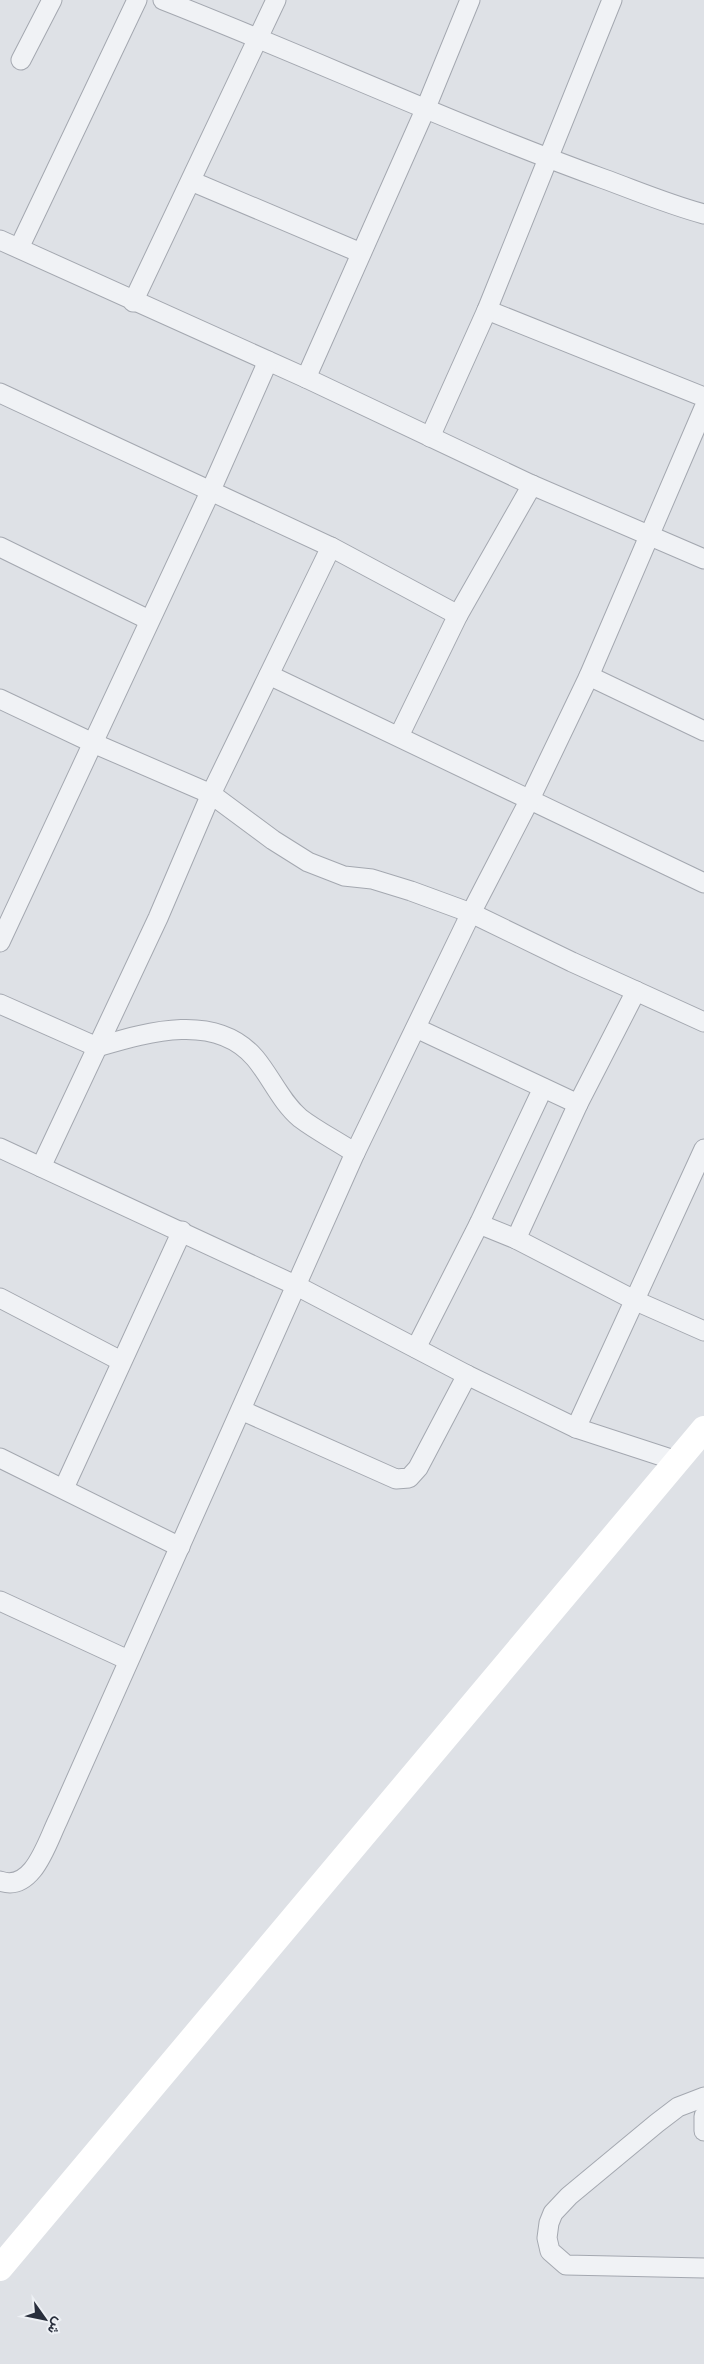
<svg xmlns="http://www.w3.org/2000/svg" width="704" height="2364" font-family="Arial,Vazirmatn,sans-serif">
  <rect width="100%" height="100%" fill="#dee1e6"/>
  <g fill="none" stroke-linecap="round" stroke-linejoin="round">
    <defs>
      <g id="street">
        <path d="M 163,0 C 311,58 455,125 604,179 C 637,191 670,205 704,214"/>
        <polyline points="21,60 52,0"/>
        <polyline points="191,181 361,253"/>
        <polyline points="0,240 306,378 532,485 704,559"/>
        <polyline points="19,248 137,0"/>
        <polyline points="133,302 276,0"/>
        <polyline points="487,310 704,397"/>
        <polyline points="306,378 425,110 470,0"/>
        <polyline points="0,393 331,547 458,615"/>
        <polyline points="430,437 487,310 612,0"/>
        <polyline points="0,547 149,620"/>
        <polyline points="269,675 704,883"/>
        <polyline points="589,676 704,731"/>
        <polyline points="0,699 93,743 211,794 273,840 308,862 344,876 372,879 411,891 471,913 572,962 704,1022"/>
        <polyline points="399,736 458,615 532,485"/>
        <polyline points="0,942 211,490 268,361"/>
        <path d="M 0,1004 L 97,1047 C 145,1033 215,1011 255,1058 C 271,1077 281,1102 300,1118 C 317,1131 337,1141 355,1153"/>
        <polyline points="416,1028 578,1104"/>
        <polyline points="0,1148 295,1285 467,1375 576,1428 677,1461"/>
        <polyline points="41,1167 158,918 211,794 331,547"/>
        <polyline points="479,1224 516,1239 636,1301 704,1331"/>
        <polyline points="516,1239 578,1104 636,991"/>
        <polyline points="0,1298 121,1361"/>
        <polyline points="416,1348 479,1224 543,1088"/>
        <polyline points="241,1410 396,1479 409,1478 418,1468 467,1375"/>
        <polyline points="576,1428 704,1149"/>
        <polyline points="0,1458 180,1547"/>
        <polyline points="64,1488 182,1231"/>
        <polyline points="0,1601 128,1660"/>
        <path d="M 0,1881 C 33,1893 47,1842 58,1820 L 355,1153 L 471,913 L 530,799 L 589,676 L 704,408"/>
        <polyline points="704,2097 678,2107 657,2123 569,2196 553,2213 549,2223 547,2238 550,2251 566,2265 704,2268"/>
        <polyline points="704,2116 704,2131"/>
      </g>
    </defs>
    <use href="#street" stroke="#a4a8b0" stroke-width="21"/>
    <use href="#street" stroke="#f0f2f5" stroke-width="19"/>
    <polyline stroke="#fff" stroke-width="26" points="0,2268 704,1429"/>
  </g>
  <g transform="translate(45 2319) rotate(123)" stroke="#edf0f4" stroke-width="4" paint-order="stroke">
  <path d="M0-4L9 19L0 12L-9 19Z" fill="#282e3c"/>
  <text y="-8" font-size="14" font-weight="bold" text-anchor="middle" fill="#282e3c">ش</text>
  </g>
</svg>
